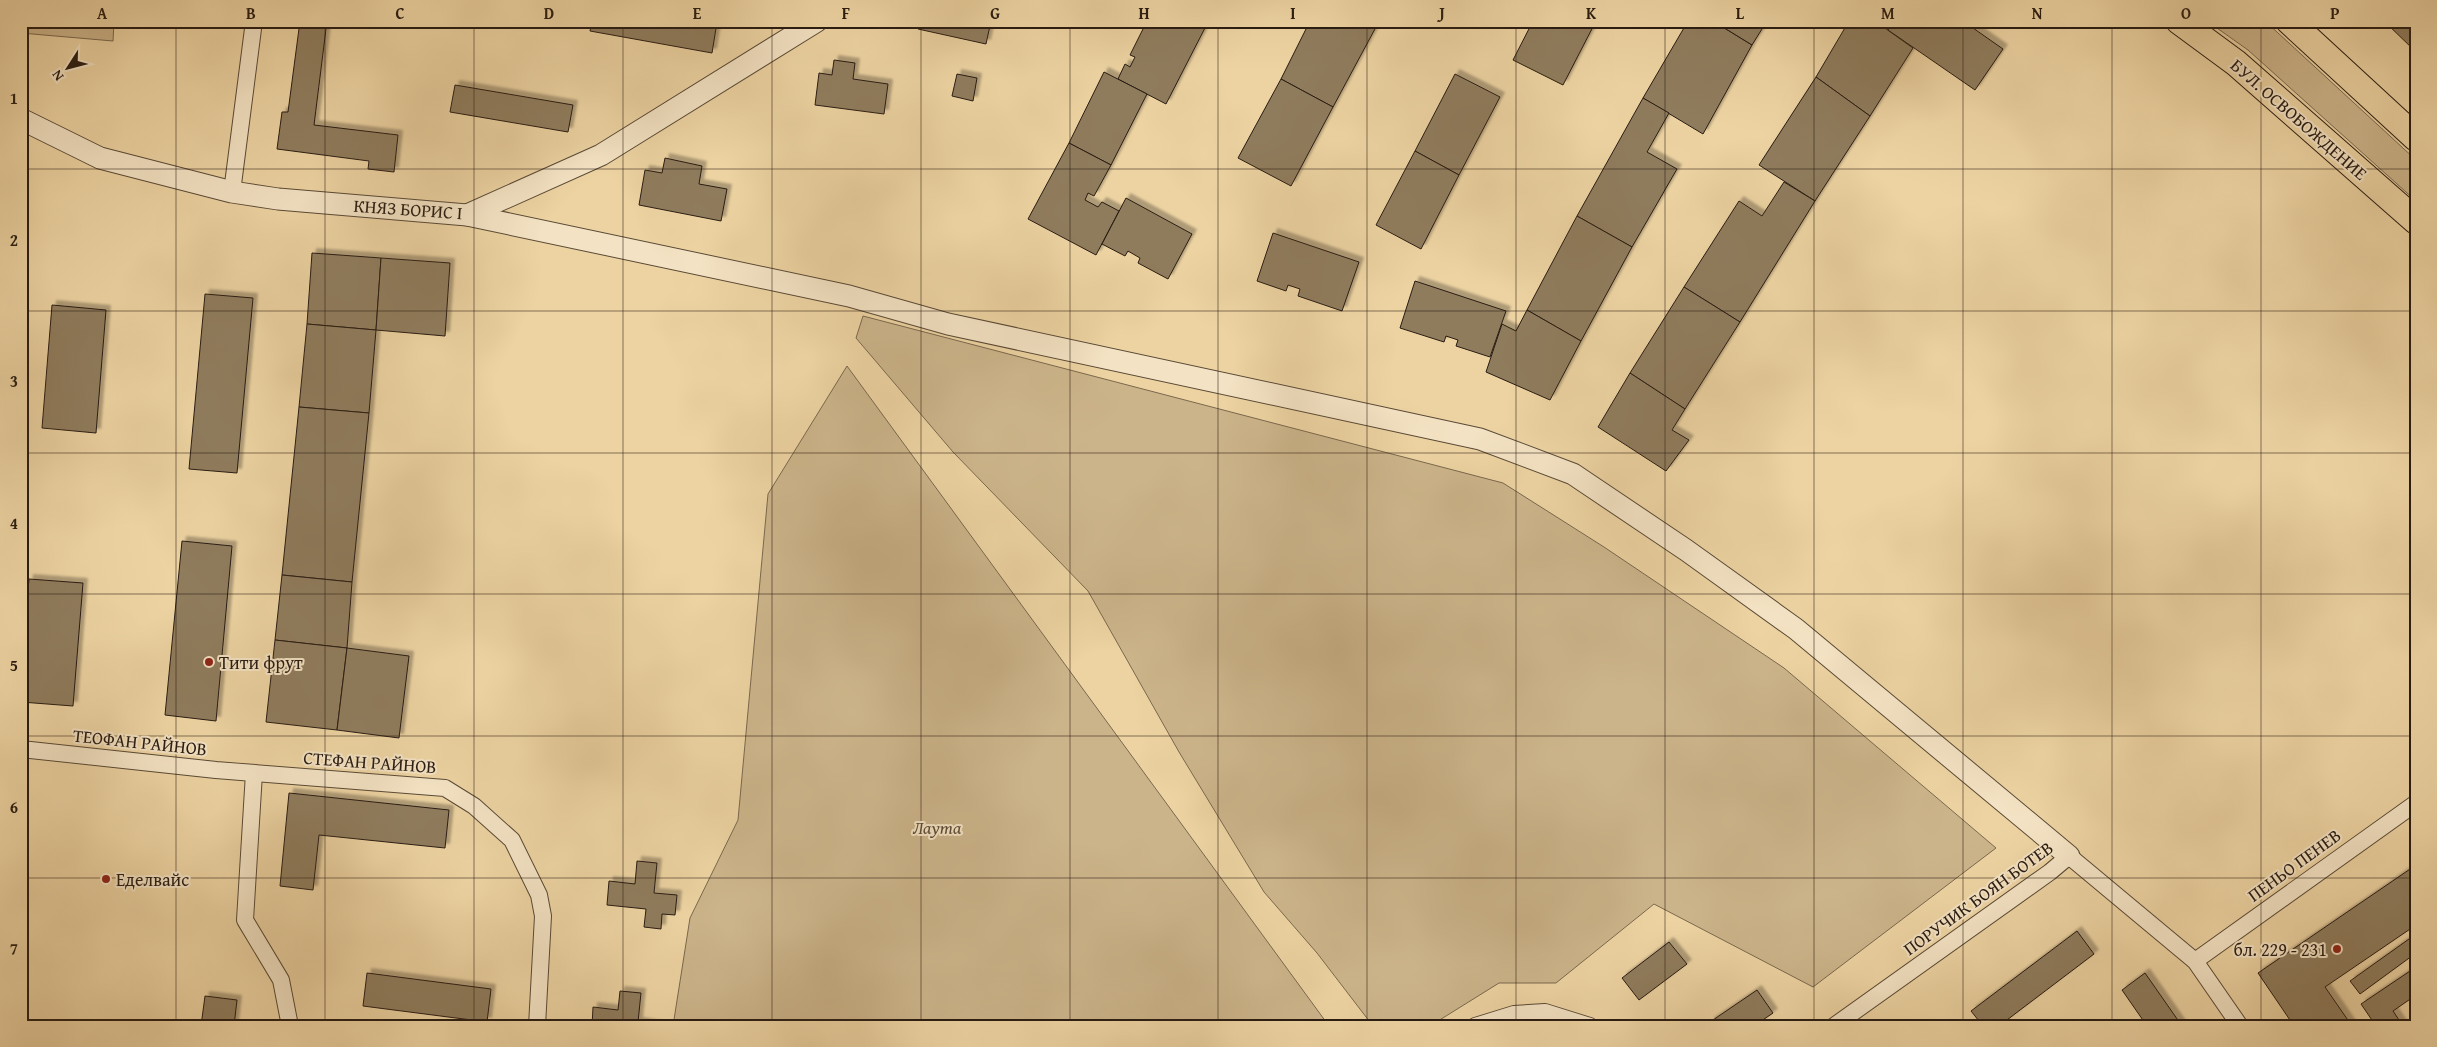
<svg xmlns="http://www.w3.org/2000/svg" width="2437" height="1047" font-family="'Gentium Book Plus',serif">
  <defs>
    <filter id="shadow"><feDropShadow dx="4.5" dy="-4.5" stdDeviation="1" flood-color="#0004"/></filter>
  </defs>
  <rect width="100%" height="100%" fill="#edd3a2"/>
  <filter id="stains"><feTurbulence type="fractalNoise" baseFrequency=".004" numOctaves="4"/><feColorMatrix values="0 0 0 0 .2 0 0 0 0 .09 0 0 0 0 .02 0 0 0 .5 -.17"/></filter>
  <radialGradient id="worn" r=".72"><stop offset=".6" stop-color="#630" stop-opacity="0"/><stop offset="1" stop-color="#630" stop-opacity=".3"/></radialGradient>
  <g fill="#ccb48a" stroke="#7a684e">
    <polygon points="21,21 114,21 113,41 21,33"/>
    <polygon points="2207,21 2265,21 2416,160 2416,201 2248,50"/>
    <polygon points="863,316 1503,483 1604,547 1784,668 1996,848 1813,987 1654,904 1556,983 1499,983 1430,1026 1373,1026 1317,953 1264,892 1179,752 1088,591 953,452 856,338"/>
    <polygon points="847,366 1329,1026 673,1026 690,918 738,820 768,494"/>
  </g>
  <g fill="#8f7b5d" stroke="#291c12" filter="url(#shadow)">
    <polygon points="300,21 327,21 314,125 398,135 394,172 368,169 369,161 277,149 282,112 288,112"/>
    <polygon points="592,21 712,21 717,22 712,53 590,31"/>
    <polygon points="919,21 991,21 986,44 918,29"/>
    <polygon points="1147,21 1197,21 1206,26 1166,104 1118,79 1125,64 1130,67 1135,57 1130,55"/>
    <polygon points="1310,21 1365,21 1376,27 1333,107 1281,79"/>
    <polygon points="1533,21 1596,21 1563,85 1513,60"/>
    <polygon points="1688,21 1713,21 1752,45 1703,134 1643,98"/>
    <polygon points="1713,21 1767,21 1752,45"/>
    <polygon points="1849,21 1875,21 1913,48 1870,116 1816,77"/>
    <polygon points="1894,21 1963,21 2003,49 1975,90 1888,30"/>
    <polygon points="2384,21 2416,21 2416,52 2415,51"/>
    <polygon points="834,60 855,63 853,79 888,84 884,114 815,105 819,73 832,75"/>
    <polygon points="1104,72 1147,94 1111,165 1069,143"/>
    <polygon points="957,74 977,78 973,101 952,96"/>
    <polygon points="1455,74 1500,97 1459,175 1415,151"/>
    <polygon points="1816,77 1870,116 1815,201 1759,165"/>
    <polygon points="1281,79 1333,107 1291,186 1238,158"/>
    <polygon points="455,85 573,105 568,132 450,112"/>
    <polygon points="1643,98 1669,113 1647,152 1677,169 1632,247 1577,216"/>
    <polygon points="1069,143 1111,165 1094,196 1088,193 1085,200 1098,207 1102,202 1119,211 1096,255 1028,219"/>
    <polygon points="1415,151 1459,175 1421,249 1376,225"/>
    <polygon points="665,158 702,166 699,184 727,189 721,221 639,205 645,170 662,173"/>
    <polygon points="1784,182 1815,201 1740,322 1684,287 1739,201 1762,216"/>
    <polygon points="1126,198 1192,234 1168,279 1138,263 1140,258 1128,251 1125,256 1102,244"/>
    <polygon points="1577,216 1632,247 1581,341 1527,310"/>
    <polygon points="1273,233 1359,262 1342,311 1298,296 1300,289 1288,285 1286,291 1257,281"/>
    <polygon points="312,253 381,258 376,330 307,324"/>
    <polygon points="381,258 450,263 445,336 376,330"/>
    <polygon points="1415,281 1506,311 1490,357 1456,346 1458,340 1446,336 1444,342 1400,328"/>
    <polygon points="1684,287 1740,322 1685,409 1630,373"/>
    <polygon points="205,294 253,298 237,473 189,469"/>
    <polygon points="52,305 106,310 96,433 42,428"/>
    <polygon points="1527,310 1581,341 1550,400 1486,372 1502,324 1516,331"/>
    <polygon points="307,324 376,330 369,413 299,407"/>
    <polygon points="1630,373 1685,409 1672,430 1689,440 1666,471 1598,427"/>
    <polygon points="299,407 369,413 352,582 282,575"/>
    <polygon points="182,541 232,546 216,721 165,715"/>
    <polygon points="282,575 352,582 347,648 275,640"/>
    <polygon points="29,579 83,583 73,706 21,702 21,665"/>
    <polygon points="275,640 347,648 337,730 266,722"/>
    <polygon points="347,648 409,656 399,738 337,730"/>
    <polygon points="289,793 449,810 445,848 319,835 313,890 280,886"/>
    <polygon points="637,861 657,863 654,893 677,895 675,915 662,914 661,929 644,927 646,909 607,905 609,881 635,884"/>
    <polygon points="2416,865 2416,925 2325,987 2352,1026 2294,1026 2258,973"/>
    <polygon points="2077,931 2094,954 1999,1026 1983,1026 1971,1011"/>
    <polygon points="2416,934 2416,953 2360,994 2350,981"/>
    <polygon points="1669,942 1687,964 1639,1000 1622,978"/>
    <polygon points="2416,967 2416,995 2393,1011 2403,1026 2376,1026 2361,1004"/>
    <polygon points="367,973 491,989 487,1022 363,1006"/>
    <polygon points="2145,973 2182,1026 2147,1026 2122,990"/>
    <polygon points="1757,990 1773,1013 1754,1026 1712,1026 1710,1022"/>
    <polygon points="620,991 641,993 638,1022 661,1026 592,1026 593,1007 618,1010"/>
    <polygon points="205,996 237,1000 234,1026 201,1026"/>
  </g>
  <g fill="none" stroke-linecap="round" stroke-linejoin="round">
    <defs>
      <g id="minor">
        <polyline points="232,192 254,21"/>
        <polyline points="21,749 216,770 445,788 474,806 512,840 539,895 543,916 537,1026"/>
        <polyline points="254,773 245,920 281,980 290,1026"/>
        <polyline points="2195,961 2416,803"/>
        <polyline points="1475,1026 1514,1014 1545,1012 1590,1026"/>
        <polyline points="1834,1026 2050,872 2069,856 2195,961 2240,1026"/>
      </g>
      <g id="tertiary">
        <polyline points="21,119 100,158 232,192 278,199 467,215 849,296 948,324 1480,439 1573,474 1686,550 1796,629 2069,856"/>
        <polyline points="467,215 601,155 817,21"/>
      </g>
      <g id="primary">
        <polyline points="2179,21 2236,63 2416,221"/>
        <polyline points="2289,21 2416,138"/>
      </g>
    </defs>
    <use href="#minor" stroke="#5a4a36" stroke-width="18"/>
    <use href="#tertiary" stroke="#5a4a36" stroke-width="23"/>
    <use href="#primary" stroke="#291c12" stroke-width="28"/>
    <use href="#minor" stroke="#f3e2c3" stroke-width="16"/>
    <use href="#tertiary" stroke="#f3e2c3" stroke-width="21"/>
    <use href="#primary" stroke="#edd3a2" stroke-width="26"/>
  </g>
  <path fill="none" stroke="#291c12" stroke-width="1" stroke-opacity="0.55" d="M 176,21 L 176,1026M 325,21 L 325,1026M 474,21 L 474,1026M 623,21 L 623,1026M 772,21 L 772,1026M 921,21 L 921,1026M 1070,21 L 1070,1026M 1218,21 L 1218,1026M 1367,21 L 1367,1026M 1516,21 L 1516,1026M 1665,21 L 1665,1026M 1814,21 L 1814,1026M 1963,21 L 1963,1026M 2112,21 L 2112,1026M 2261,21 L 2261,1026M 21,169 L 2416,169M 21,311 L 2416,311M 21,453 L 2416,453M 21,594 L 2416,594M 21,736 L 2416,736M 21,878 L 2416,878"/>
  <g fill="#8f2418" stroke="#f3e2c3" stroke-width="2">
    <circle cx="209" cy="662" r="5"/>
    <circle cx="106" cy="879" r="5"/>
    <circle cx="2337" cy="949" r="5"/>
  </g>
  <g text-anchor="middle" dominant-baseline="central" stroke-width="4" stroke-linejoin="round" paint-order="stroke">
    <g font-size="18" fill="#291c12" stroke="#f3e2c3">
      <text transform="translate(2299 119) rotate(41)">БУЛ. ОСВОБОЖДЕНИЕ</text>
      <text transform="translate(408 209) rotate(4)">КНЯЗ БОРИС I</text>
      <text transform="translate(140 742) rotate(6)">ТЕОФАН РАЙНОВ</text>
      <text transform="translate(370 762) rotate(4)">СТЕФАН РАЙНОВ</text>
      <text transform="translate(2294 865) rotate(-36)">ПЕНЬО ПЕНЕВ</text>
      <text transform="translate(1978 898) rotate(-36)">ПОРУЧИК БОЯН БОТЕВ</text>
    </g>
    <g font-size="18" fill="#291c12" stroke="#f3e2c3" text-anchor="start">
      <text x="219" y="662">Тити фрут</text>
      <text x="116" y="879">Еделвайс</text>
      <text x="2327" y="949" text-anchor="end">бл. 229 - 231</text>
    </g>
    <g font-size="18" font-style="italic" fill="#5a4a36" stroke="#f3e2c3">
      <text x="937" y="827">Лаута</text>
    </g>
  </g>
  <rect width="2437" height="1047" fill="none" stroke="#edd3a2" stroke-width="55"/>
  <g transform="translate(68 68) rotate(234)" stroke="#f3e2c3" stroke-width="4" paint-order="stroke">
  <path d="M0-4L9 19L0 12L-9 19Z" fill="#291c12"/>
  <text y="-8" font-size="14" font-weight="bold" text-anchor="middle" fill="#291c12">N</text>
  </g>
  <rect x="28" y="28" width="2382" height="992" fill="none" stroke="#291c12" stroke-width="2"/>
  <g font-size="16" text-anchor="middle" font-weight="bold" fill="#291c12">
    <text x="102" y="19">A</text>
    <text x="251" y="19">B</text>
    <text x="400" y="19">C</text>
    <text x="549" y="19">D</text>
    <text x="697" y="19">E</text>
    <text x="846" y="19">F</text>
    <text x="995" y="19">G</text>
    <text x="1144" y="19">H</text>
    <text x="1293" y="19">I</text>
    <text x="1442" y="19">J</text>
    <text x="1591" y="19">K</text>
    <text x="1740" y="19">L</text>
    <text x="1888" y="19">M</text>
    <text x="2037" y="19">N</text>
    <text x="2186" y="19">O</text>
    <text x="2335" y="19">P</text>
    <text x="14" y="104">1</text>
    <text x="14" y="246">2</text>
    <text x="14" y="387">3</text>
    <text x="14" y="529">4</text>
    <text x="14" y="671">5</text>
    <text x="14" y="813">6</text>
    <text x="14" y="954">7</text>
  </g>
  <rect width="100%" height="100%" filter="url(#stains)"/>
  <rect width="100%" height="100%" fill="url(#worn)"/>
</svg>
